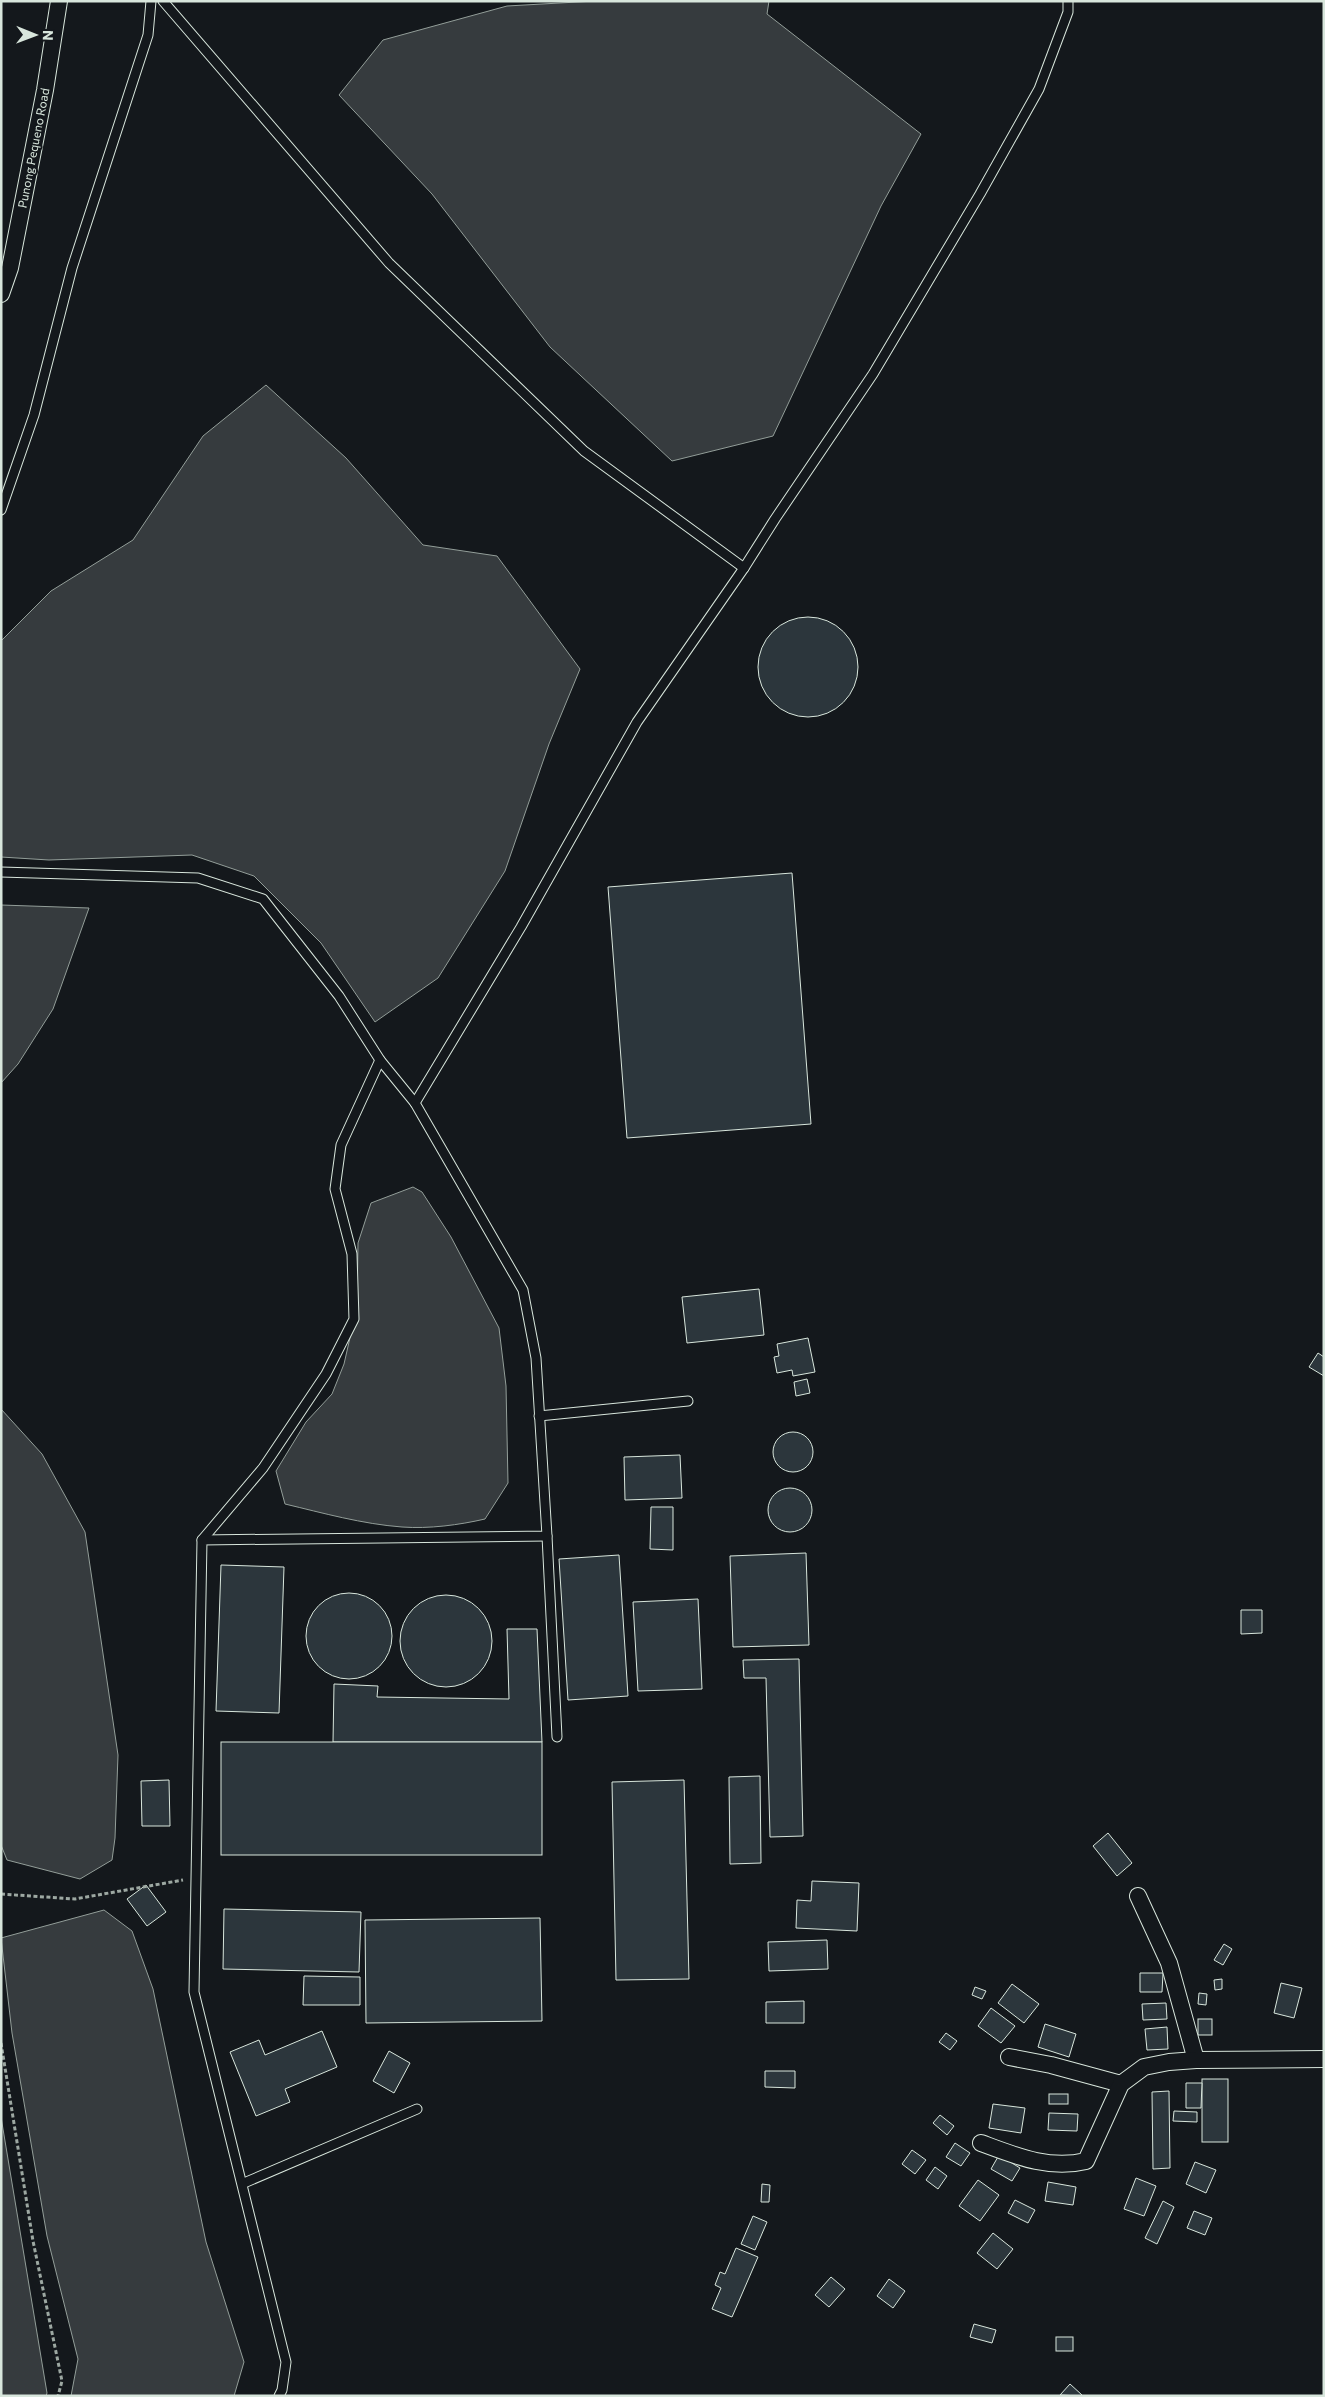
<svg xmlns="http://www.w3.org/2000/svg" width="1325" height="2397" font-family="Commissioner,sans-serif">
  <rect width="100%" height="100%" fill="#14181c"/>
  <g fill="#363b3e" stroke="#939e99">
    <polygon points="595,1 769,1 767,14 921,134 881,206 773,436 672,461 550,347 432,194 339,95 383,40 507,6"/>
    <polygon points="266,385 346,458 423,545 497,556 580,669 549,744 505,871 438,978 375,1022 321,943 254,876 192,855 49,860 1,857 1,641 51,591 133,540 203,436"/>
    <polygon points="1,905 89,908 53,1009 18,1064 1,1083"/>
    <path d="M 413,1187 L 422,1192 L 451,1237 L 499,1328 L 506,1386 L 508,1483 L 485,1519 C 459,1525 429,1529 402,1527 C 362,1524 323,1513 285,1504 L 276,1471 L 306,1422 L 332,1394 L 344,1364 L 357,1307 L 358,1243 L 371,1203 Z"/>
    <polygon points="1,1409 42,1454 85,1532 118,1755 115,1838 112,1860 80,1879 7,1860 1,1845"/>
    <polygon points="104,1910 132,1931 153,1989 206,2242 244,2362 234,2396 71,2396 78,2359 47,2236 12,2033 1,1938"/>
    <polygon points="1,2117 47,2393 46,2396 1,2396"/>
  </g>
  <g fill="#2c363c" stroke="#d8e6dc">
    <circle cx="808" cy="667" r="50"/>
    <polygon points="792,873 811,1124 627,1138 608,887"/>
    <polygon points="759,1289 764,1335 687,1343 682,1297"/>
    <polygon points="808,1338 815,1372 793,1376 792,1370 777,1373 774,1357 779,1356 777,1344"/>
    <polygon points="1318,1353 1324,1357 1324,1376 1309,1367"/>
    <polygon points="807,1379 810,1393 796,1396 794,1382"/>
    <circle cx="793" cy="1452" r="20"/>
    <polygon points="680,1455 682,1498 625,1500 624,1457"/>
    <circle cx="790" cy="1510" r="22"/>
    <polygon points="651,1507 673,1507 673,1550 650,1549"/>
    <polygon points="806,1553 809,1645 733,1647 730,1556"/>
    <polygon points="619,1555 628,1696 568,1700 559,1559"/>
    <polygon points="221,1565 284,1567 279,1713 216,1711"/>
    <circle cx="349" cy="1636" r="43"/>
    <circle cx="446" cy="1641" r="46"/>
    <polygon points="698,1599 702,1689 638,1691 633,1602"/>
    <polygon points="1241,1610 1262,1610 1262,1633 1241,1634"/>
    <polygon points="507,1629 537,1629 542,1742 333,1742 334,1684 378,1686 377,1697 509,1699"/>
    <polygon points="799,1659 803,1836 770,1837 766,1678 744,1678 743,1660"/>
    <rect x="221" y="1742" width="321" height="113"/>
    <polygon points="760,1776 761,1863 730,1864 729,1777"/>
    <polygon points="169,1780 170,1826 142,1826 141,1781"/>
    <polygon points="684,1780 689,1979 616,1980 612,1782"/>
    <polygon points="1108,1833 1132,1863 1117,1876 1093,1846"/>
    <polygon points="812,1881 859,1883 857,1931 796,1928 797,1900 811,1901"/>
    <polygon points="146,1885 166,1912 147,1926 127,1899"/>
    <polygon points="224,1909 361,1912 359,1972 223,1969"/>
    <polygon points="540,1918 542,2021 366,2023 365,1920"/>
    <polygon points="827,1940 828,1969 769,1971 768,1942"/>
    <polygon points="1224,1944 1232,1949 1223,1965 1214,1960"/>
    <polygon points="1140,1973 1163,1973 1162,1992 1140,1992"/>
    <polygon points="304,1976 360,1977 360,2005 303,2005"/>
    <polygon points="1222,1979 1222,1989 1215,1990 1214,1980"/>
    <polygon points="1281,1983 1302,1988 1294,2018 1274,2013"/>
    <polygon points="1012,1984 1039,2004 1024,2023 998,2003"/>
    <polygon points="975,1987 986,1991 982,1999 972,1995"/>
    <polygon points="1199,1993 1207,1994 1206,2005 1198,2004"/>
    <polygon points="804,2001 804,2023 766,2023 766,2002"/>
    <polygon points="1166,2003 1167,2019 1143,2020 1142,2004"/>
    <polygon points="991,2008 1015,2026 1001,2043 978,2026"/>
    <rect x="1198" y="2019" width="14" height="16"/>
    <polygon points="1045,2024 1076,2034 1069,2057 1038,2047"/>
    <polygon points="1167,2027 1168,2049 1147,2050 1145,2029"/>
    <polygon points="322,2031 337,2067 285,2089 290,2102 256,2116 230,2052 259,2040 265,2055"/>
    <polygon points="946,2033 957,2041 950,2050 939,2042"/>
    <polygon points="389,2051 410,2063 394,2093 373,2081"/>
    <polygon points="765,2071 795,2071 795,2088 765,2087"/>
    <rect x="1202" y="2079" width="26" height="63"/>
    <polygon points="1186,2083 1202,2083 1201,2108 1186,2108"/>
    <polygon points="1169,2091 1170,2168 1153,2169 1152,2092"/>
    <rect x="1049" y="2094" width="19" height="10"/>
    <polygon points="993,2104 1025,2108 1021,2133 989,2128"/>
    <polygon points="1174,2111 1197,2112 1197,2122 1173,2121"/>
    <polygon points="1049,2113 1078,2114 1077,2131 1048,2130"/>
    <polygon points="940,2115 954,2126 947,2135 933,2123"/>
    <polygon points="955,2143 970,2153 961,2166 946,2157"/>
    <polygon points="912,2150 926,2160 915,2174 902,2164"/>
    <polygon points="999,2155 1020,2168 1012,2181 991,2169"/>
    <polygon points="1195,2162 1216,2170 1206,2193 1186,2184"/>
    <polygon points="935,2167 947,2176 938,2189 926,2180"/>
    <polygon points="1136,2178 1156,2186 1144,2216 1124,2209"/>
    <polygon points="978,2180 999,2195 980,2221 959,2206"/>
    <polygon points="1048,2182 1076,2187 1073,2205 1045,2201"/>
    <polygon points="762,2184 770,2185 769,2202 761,2202"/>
    <polygon points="1015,2200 1035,2210 1028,2223 1008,2213"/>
    <polygon points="1163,2201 1174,2207 1157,2244 1145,2238"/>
    <polygon points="1194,2211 1212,2218 1205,2235 1187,2228"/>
    <polygon points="753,2216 767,2222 755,2250 741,2244"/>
    <polygon points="993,2233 1013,2249 997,2269 977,2253"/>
    <polygon points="736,2248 758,2257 732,2317 712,2309 721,2288 715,2285 720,2272 725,2274"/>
    <polygon points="831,2277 845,2289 829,2307 815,2295"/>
    <polygon points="889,2279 905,2291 893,2308 877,2296"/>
    <polygon points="974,2324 996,2330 992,2343 970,2337"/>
    <rect x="1056" y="2337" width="17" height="14"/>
    <polygon points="1070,2384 1082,2395 1081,2396 1060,2395"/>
  </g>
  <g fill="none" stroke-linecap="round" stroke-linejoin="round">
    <defs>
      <g id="lane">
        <polyline points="163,1 389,263 584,451 744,568"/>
        <polyline points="1,510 34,415 72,268 148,35 151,1"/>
        <polyline points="1,872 198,878 263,899 339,996 380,1060 415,1103"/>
        <polyline points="539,1416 688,1401"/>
        <polyline points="547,1536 557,1737"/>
        <polyline points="202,1540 263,1468 326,1374 354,1319 352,1254 335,1189 341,1145 380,1060"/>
        <polyline points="244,2183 417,2109"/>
        <polyline points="279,2396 282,2390 286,2362 194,1992 202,1540 547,1536 536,1358 523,1290 415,1103 521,927 637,722 744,568 775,519 873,374 980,194 1039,89 1068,12 1068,1"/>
      </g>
      <g id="street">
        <polyline points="1,294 10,268 45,90 59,1"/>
        <polyline points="1138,1896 1169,1963 1196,2060"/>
        <polyline points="1009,2057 1051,2065 1121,2084"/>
        <path d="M 981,2143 C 1016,2156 1049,2170 1086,2161 L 1121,2084 L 1144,2067 L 1169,2062 L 1196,2060 L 1324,2059"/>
      </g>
    </defs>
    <use href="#lane" stroke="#d8e6dc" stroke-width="11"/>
    <use href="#street" stroke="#d8e6dc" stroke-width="18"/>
    <g stroke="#9da8a2" stroke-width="3" stroke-dasharray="4 2.5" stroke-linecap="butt">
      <polyline points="1,1894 75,1899 183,1880"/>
      <polyline points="1,2043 33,2241 62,2381 58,2396"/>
    </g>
    <use href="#lane" stroke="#14181c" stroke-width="9"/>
    <use href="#street" stroke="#14181c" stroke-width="16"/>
  </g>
  <g text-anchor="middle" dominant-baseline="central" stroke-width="4" stroke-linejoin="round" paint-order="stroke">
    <g font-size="12" fill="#d8e6dc" stroke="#14181c">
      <text transform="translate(33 148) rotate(-79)">Punong Pequeno Road</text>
    </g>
  </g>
  <rect width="1325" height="2397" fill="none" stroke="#d8e6dc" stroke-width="5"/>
  <g transform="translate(35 35) rotate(91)" stroke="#14181c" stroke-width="4" paint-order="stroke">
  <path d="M0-4L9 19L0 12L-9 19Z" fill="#d8e6dc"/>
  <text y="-8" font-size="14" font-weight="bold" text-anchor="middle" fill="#d8e6dc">N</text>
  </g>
</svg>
